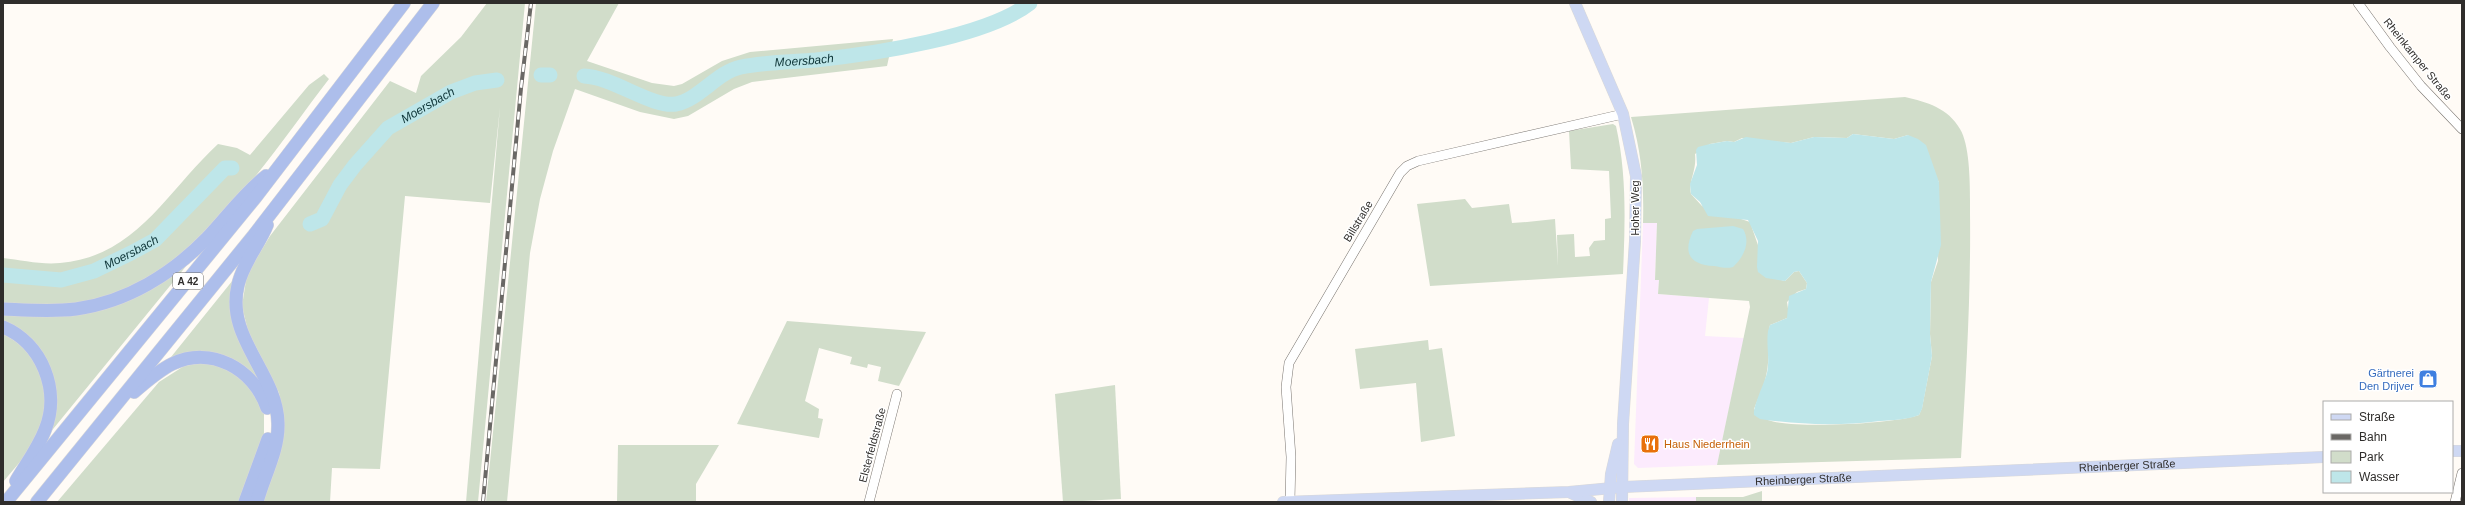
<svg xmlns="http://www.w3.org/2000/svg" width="2465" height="505" font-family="Helvetica,sans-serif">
  <rect width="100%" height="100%" fill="#fffbf6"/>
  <g fill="#fcebfd">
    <polygon points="1643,223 1657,223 1655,279 1659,280 1658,294 1709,298 1705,336 1744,338 1717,465 1638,468 1634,464"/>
    <polygon points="1696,497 1696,502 1629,502 1629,498"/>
  </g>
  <g fill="#d1ddca" fill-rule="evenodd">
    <polygon points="487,3 525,3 478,502 466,502 500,107 490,203 405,196 380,469 332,468 330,502 263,502 279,458 284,423 279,393 248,331 242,306 247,274 270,236 390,81 416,93 421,76 461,37"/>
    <polygon points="536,3 619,3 587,61 652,83 674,86 682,84 722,61 750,52 893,39 887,66 752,82 734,89 688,116 674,119 640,112 575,89 553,151 540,199 530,253 507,502 486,502"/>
    <path d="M 324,74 L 329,79 C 271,154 192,281 93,301 C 63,307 34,306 3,304 L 3,258 C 21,260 42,265 60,263 C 136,257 168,190 218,144 L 237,148 L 250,155 L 309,85 Z"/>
    <path d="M 1905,97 C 1927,102 1948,108 1960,129 C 1971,147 1970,192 1970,213 C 1971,295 1966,377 1961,458 L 1717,465 L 1750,307 L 1749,301 L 1658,294 L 1659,280 L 1655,280 L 1657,223 L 1643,223 C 1644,186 1642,153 1631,117 ZM 1853,134 L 1894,139 L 1908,135 L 1939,182 L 1938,261 L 1931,282 L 1930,334 L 1932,356 L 1922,408 L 1919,415 C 1895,424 1791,429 1768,420 C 1763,418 1758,412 1754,409 C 1759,396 1765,385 1767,371 C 1770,355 1766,341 1770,325 L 1787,318 L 1789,315 L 1787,302 L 1797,292 L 1806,289 L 1807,283 L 1799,271 L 1794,272 L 1785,281 L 1769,277 L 1750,222 L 1702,206 L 1691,194 C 1688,181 1697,171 1695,154 L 1710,144 L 1727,141 L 1734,142 L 1742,138 L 1791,143 L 1814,137 L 1847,138 Z"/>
    <path d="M 1613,124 L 1616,126 C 1627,175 1625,224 1623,274 L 1430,286 L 1417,204 L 1465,199 L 1472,208 L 1509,204 L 1512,223 L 1527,222 L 1529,249 L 1527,222 L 1555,219 L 1558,266 L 1557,235 L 1574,234 L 1575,257 L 1590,256 L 1589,248 L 1594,241 L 1605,240 L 1605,219 L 1611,218 L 1609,171 L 1571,169 L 1569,131 Z"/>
    <polygon points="187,265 49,434 51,370 3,324 3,313 138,294"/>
    <polygon points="237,275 234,303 267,389 236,362 167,362"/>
    <polygon points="787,321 926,332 899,386 878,381 881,367 868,364 867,368 850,364 852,357 819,348 805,401 819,409 818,418 823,419 819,438 737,424"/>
    <path d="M 3,333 C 13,340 24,346 32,356 C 48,379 51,416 36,441 C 26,455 14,469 3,482 Z"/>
    <polygon points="1428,340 1429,350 1442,348 1455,436 1421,442 1416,383 1360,389 1355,349"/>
    <polygon points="208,362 239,375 260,401 264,414 264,438 242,502 57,502 159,382 184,366"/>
    <polygon points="1115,385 1121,499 1063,502 1055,394"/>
    <polygon points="618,445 719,445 696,484 696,502 617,502"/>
    <polygon points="1762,491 1762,502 1696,502 1696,497 1743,497"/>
  </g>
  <g fill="#bee6e9">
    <path d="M 1853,134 L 1894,139 L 1908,135 L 1918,139 L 1926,145 L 1939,182 L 1941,245 L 1931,282 L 1930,334 L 1932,356 L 1922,409 L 1919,415 C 1906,420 1893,420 1880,421 C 1839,426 1800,425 1760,419 L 1754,415 C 1753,406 1764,384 1767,373 C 1770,359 1766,345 1768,331 L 1770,325 L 1787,318 L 1789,296 L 1806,289 L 1807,283 L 1799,271 L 1794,272 L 1785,281 L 1766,278 L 1758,272 L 1757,267 L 1758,241 L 1748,220 L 1708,216 L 1700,202 L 1691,194 L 1690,184 L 1697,165 L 1696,150 L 1698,147 L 1710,144 L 1727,141 L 1734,142 L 1746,137 L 1791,143 L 1814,137 L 1847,138 Z"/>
    <path d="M 1733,226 L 1743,229 C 1751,242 1744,257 1733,267 C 1727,269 1720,267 1714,266 C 1691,265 1682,254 1693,231 L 1697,229 Z"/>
  </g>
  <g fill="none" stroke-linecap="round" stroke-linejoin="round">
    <g stroke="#bee6e9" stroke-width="15">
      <polyline points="541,75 550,75"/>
      <path id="s1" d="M 584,76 C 613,77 652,108 676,104 C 700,99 717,72 741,67 C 765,62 792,62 816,60 C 872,54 987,37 1030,3"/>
      <path id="s2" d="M 310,224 L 322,219 L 340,185 L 355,165 L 388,128 L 451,92 L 475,83 L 497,80"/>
      <path id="s3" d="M 3,275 L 61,280 L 94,271 L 131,253 L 155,240 L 225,168 L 232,168"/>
    </g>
    <defs>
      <g id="minor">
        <polyline points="2358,3 2390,47 2421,86 2462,129"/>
        <polyline points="1290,501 1291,457 1286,387 1289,363 1400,173 1407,166 1418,161 1623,114"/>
        <polyline points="869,502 897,394"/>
        <polyline points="2455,502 2462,473"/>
      </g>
      <g id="major">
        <polyline points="1575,3 1623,114 1636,176 1635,241 1623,424 1622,502"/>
        <polyline points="2452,451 2462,451"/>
        <polyline points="1571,493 1591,502"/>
        <path id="s4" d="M 1283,502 L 1569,492 L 1623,487 L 2324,457"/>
        <polyline points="1609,502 1611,474 1618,444"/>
      </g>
      <g id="highway">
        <path d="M 3,309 C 27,310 52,312 76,309 C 127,302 172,274 207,238 C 227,217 243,194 266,176"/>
        <path d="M 3,327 C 42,343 61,391 45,430 C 38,448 26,464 16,481"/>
        <path d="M 134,392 C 146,382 158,371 172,364 C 211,345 254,369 267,408"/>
        <polyline points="6,502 255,198 404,3"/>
        <polyline points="37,502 254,235 433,3"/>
        <polyline points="245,502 268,439"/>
        <path d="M 257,502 C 264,476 279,450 278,423 C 277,373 225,338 238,285 C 243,263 259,245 267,225"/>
      </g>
    </defs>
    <use href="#minor" stroke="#79746f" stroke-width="10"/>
    <use href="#major" stroke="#dad9d9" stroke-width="12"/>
    <use href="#highway" stroke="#dad9d9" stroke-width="14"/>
    <use href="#minor" stroke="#fff" stroke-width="9"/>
    <use href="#major" stroke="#ced8f3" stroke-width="11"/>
    <use href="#highway" stroke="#adbeeb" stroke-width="13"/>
    <defs>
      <polyline id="rail" points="483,502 521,88 531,3"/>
    </defs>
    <use href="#rail" stroke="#6a6865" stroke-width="4"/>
    <use href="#rail" stroke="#fff" stroke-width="2.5" stroke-dasharray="8" stroke-linecap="butt"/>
  </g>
  <defs>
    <symbol id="shop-square" viewBox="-11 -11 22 22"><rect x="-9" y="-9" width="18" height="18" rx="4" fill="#3f7fe0" stroke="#fff"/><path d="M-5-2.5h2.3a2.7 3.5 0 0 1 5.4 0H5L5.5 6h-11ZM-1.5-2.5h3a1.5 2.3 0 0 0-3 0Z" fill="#fff"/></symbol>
    <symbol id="restaurant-square" viewBox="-11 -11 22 22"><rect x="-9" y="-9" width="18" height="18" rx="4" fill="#e8710a" stroke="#fff"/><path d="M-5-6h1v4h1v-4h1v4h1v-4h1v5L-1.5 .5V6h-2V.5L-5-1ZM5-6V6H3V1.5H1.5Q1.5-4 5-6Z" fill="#fff"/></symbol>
  </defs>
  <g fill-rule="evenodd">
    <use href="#shop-square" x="2417" y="368" width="22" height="22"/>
    <use href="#restaurant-square" x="1639" y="433" width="22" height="22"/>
  </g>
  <g text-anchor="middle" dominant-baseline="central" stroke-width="3" stroke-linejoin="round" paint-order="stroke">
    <rect fill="#fff" stroke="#6d6c6b" stroke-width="1" x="173" y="273" width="30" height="16" rx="3"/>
    <g font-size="10" font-weight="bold" fill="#2f2d2b">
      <text x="188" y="281">A 42</text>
    </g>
    <g font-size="11" fill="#2f2d2b" stroke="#fff">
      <text transform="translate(2418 59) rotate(51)">Rheinkamper Straße</text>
      <text transform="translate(1635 208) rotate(-90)">Hoher Weg</text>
      <text transform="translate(1358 221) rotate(-59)">Billstraße</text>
      <text transform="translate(872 445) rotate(-75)">Elsterfeldstraße</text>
      <text stroke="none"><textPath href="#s4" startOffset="845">Rheinberger Straße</textPath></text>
      <text stroke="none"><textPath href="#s4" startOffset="521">Rheinberger Straße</textPath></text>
    </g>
    <g font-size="11" fill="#366cbe" stroke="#fff" text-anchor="end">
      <text x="2414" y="373">Gärtnerei<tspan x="2414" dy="13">Den Drijver</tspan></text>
    </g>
    <g font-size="11" fill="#c56008" stroke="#fff" text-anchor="start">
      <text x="1664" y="444">Haus Niederrhein</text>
    </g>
    <g font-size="12" font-style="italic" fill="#0d3437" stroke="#fff">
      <text stroke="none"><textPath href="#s1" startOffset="236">Moersbach</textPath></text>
      <text stroke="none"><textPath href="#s2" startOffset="172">Moersbach</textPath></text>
      <text stroke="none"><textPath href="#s3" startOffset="134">Moersbach</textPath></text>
    </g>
  </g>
  <rect width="2465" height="505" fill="none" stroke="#2f2d2b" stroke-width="8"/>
  <rect x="2323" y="401" width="130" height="92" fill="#ffffff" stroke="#acabaa"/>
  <rect x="2331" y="414" width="20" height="6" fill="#ced8f3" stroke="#acabaa"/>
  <text x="2359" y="421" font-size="12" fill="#2f2d2b">Straße</text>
  <rect x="2331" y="434" width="20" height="6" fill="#6a6865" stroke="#acabaa"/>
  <text x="2359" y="441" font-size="12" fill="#2f2d2b">Bahn</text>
  <rect x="2331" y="451" width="20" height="12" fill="#d1ddca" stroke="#acabaa"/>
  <text x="2359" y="461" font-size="12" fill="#2f2d2b">Park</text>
  <rect x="2331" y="471" width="20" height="12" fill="#bee6e9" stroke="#acabaa"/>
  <text x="2359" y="481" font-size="12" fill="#2f2d2b">Wasser</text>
</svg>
